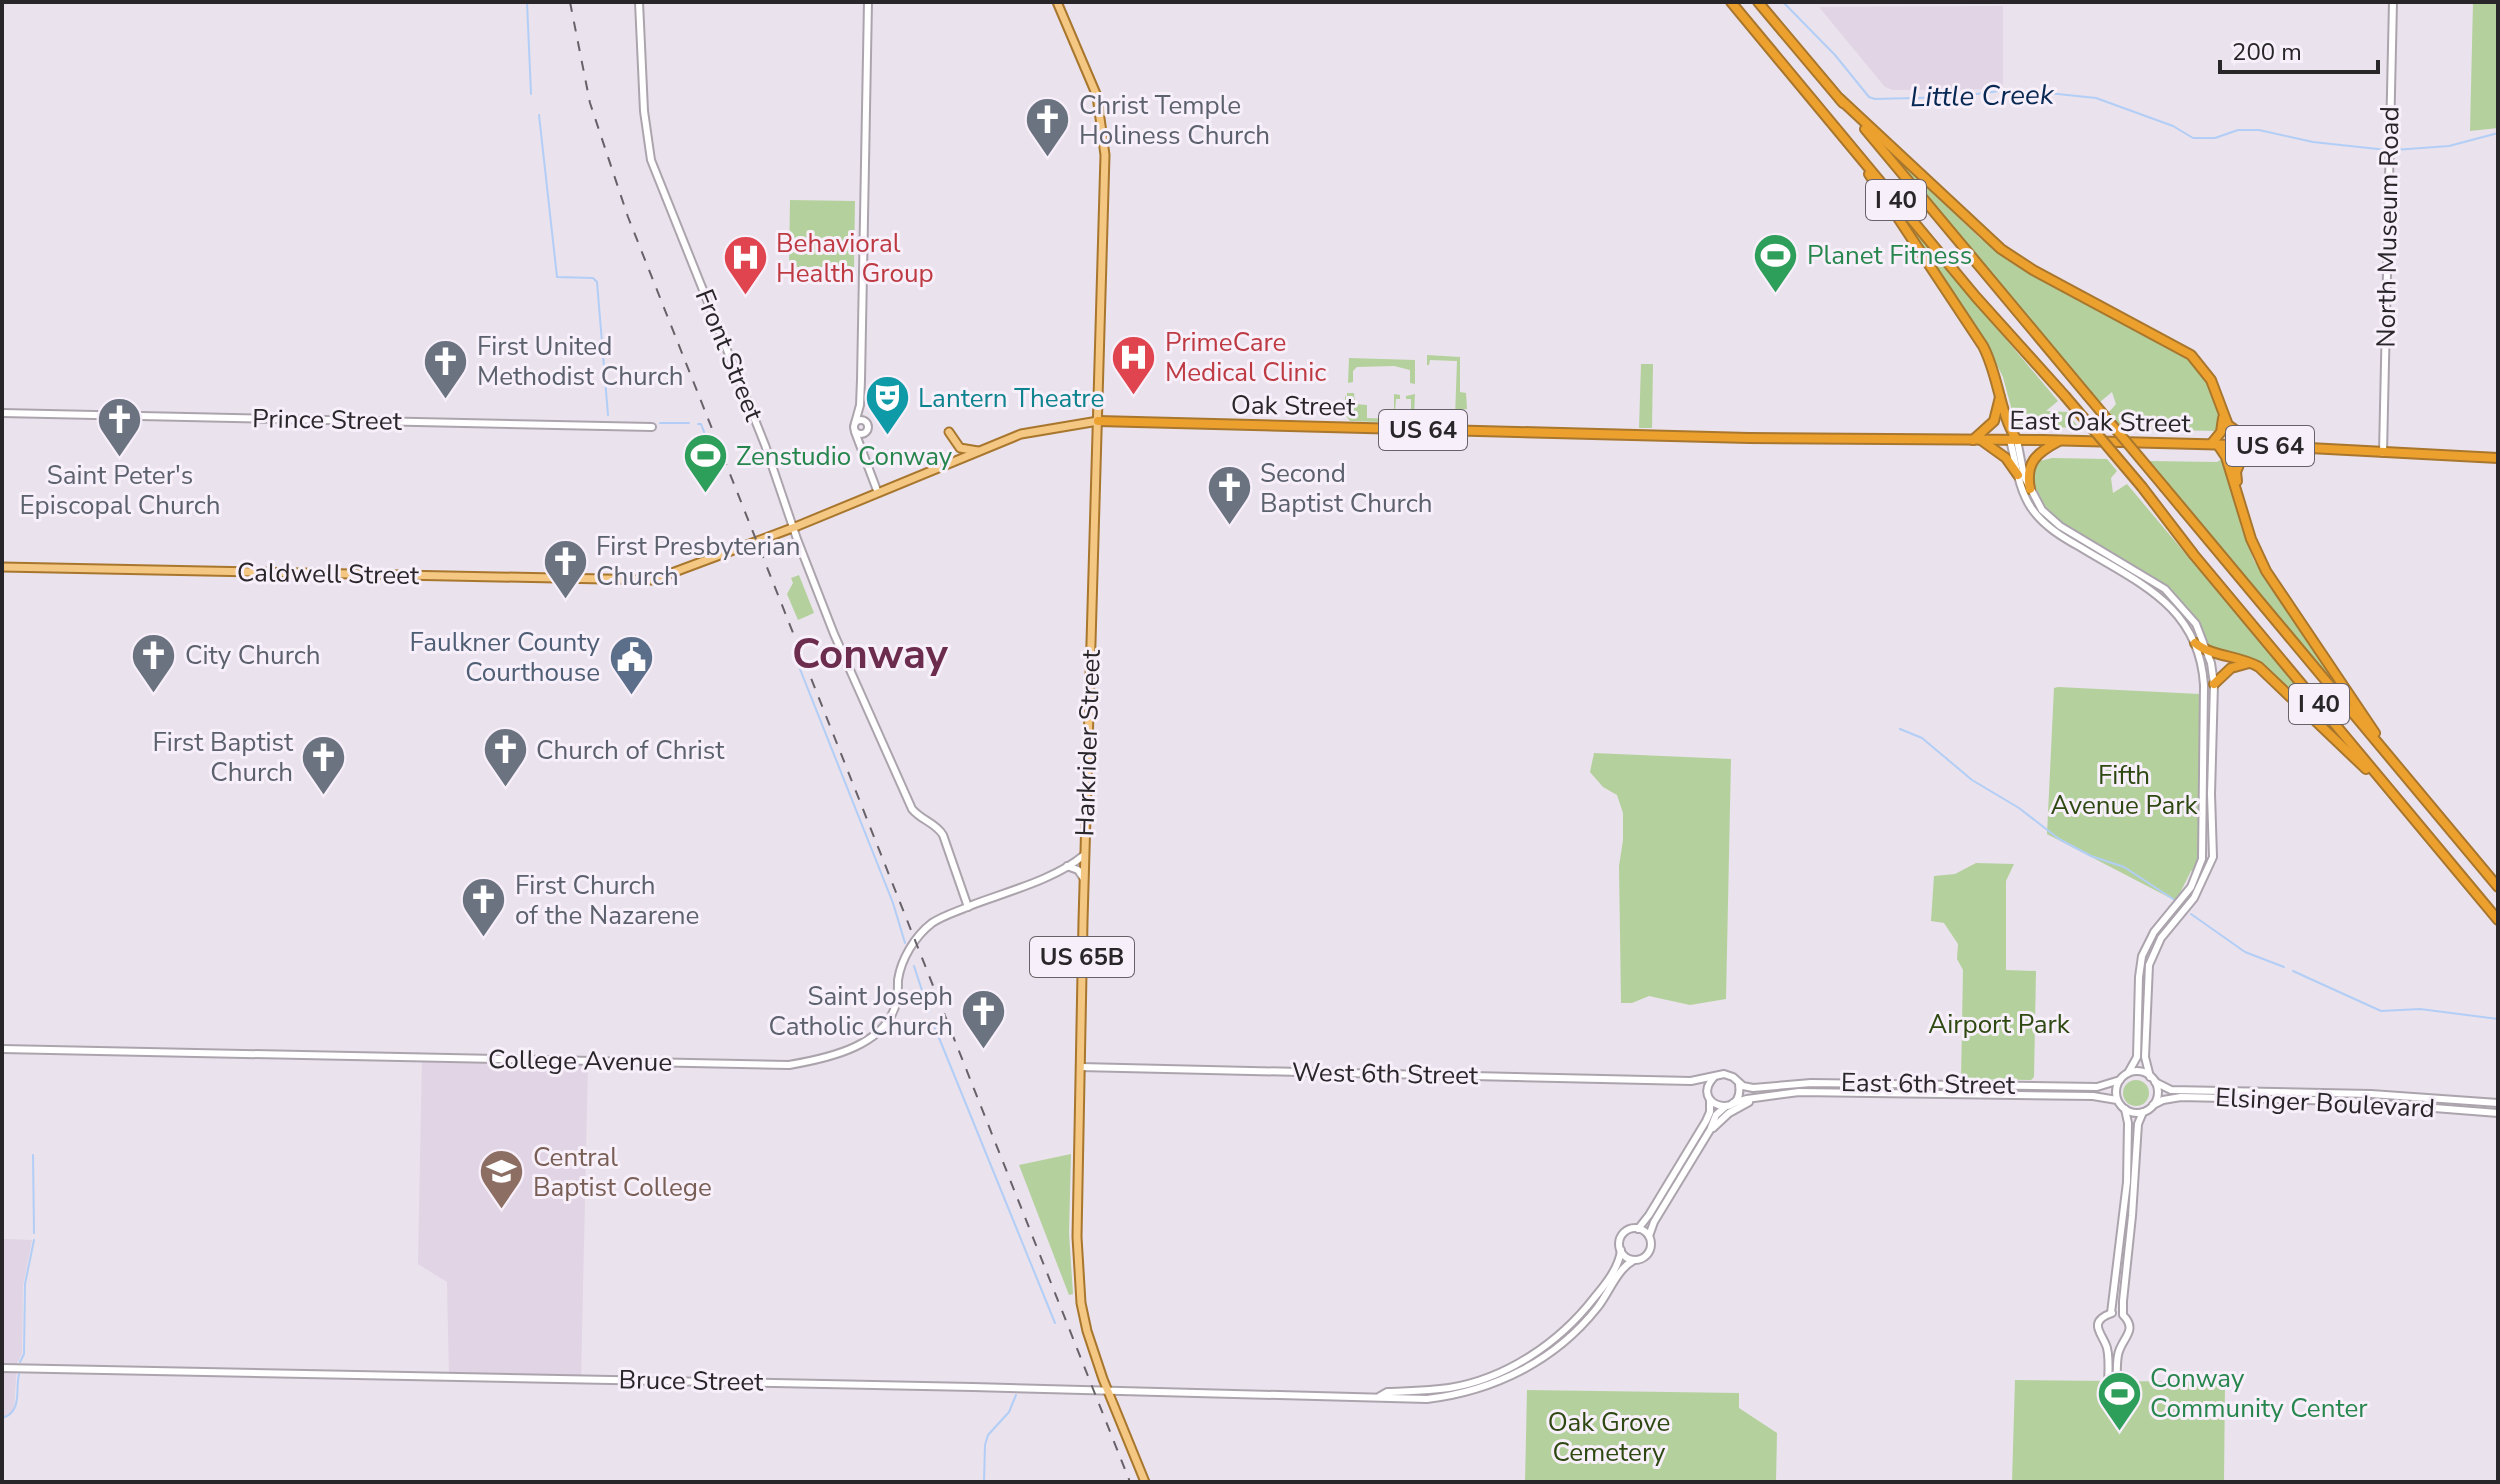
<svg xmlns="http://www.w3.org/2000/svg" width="2500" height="1484" font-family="'Nunito Sans',sans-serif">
  <rect width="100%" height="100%" fill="#eae2ec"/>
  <g fill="#e1d4e4">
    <polygon points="2003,6 2003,89 1893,90 1885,87 1819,7"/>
    <polygon points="422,1057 588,1061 581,1379 449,1377 447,1282 418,1264"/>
    <polygon points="2,1239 32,1240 23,1286 22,1354 17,1363 14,1409 10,1414 2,1417"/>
  </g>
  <g fill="#b4d19d">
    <polygon points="2473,2 2498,2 2498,128 2470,131"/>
    <path d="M 1887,149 L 1981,239 L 2014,264 L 2176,350 C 2201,368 2225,398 2217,431 L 2123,429 L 2109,412 L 2116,404 L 2112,392 L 2100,402 Z"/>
    <polygon points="790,200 855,201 854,267 789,267"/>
    <polygon points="1894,206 2058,401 2046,411 2067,412 2079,428 2016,426 2003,377 1986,343"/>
    <polygon points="1427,355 1460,357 1460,392 1466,393 1467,409 1459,410 1459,423 1455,417 1457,361 1430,360 1429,365 1427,365"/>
    <polygon points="1349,358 1415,360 1415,384 1410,383 1410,370 1394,366 1357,367 1353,371 1353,382 1348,383"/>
    <polygon points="1641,364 1653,364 1652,428 1639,428"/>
    <polygon points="1347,393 1354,393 1355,404 1367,405 1367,418 1394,419 1394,394 1400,395 1400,399 1396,399 1395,412 1405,414 1411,412 1411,399 1406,399 1406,396 1415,394 1414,417 1408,423 1350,421 1345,415 1345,395 1347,400"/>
    <path d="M 2036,457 L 2040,461 L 2052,458 L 2107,459 L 2117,471 L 2111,478 L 2113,493 L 2127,484 L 2344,743 L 2258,664 L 2213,649 C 2196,630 2190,608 2170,590 C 2136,561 2032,525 2032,475 C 2032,470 2035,463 2036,457 Z"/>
    <polygon points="2222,459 2226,459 2241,527 2254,561 2339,684 2337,686 2149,461 2217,462"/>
    <polygon points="799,575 814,613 798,620 787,594 793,583 791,578"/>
    <polygon points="2058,687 2200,694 2200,850 2196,868 2191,871 2176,901 2047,834 2054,688"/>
    <polygon points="1594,753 1731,759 1726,999 1690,1005 1649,996 1632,1003 1621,1003 1619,866 1623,840 1623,813 1617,795 1603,787 1590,772"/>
    <polygon points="1976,863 2014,864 2006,881 2006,970 2036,971 2034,1077 2031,1080 1961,1079 1963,970 1957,959 1958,944 1944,923 1931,921 1934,876 1955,874"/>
    <circle cx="2136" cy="1093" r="13"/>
    <polygon points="1071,1154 1069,1233 1073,1294 1069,1295 1019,1165"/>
    <polygon points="2015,1380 2225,1382 2224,1482 2012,1482"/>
    <polygon points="1527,1390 1739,1393 1739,1408 1777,1433 1776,1482 1525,1482"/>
  </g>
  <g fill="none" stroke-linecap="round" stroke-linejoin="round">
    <g stroke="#b2cef6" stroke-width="2">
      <polyline points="527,2 531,94"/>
      <polyline points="1783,2 1835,55 1869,97 1875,99 1953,97 2007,90 2048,93 2096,98 2173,126 2193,138 2215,138 2238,130 2259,130 2313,142 2387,150"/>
      <polyline points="539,115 557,277 593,278 597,282 608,415"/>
      <polyline points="2394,150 2449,146 2498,133"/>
      <polyline points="660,423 689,423"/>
      <polyline points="698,424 701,424 714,458"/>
      <polyline points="796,659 893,903 905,943"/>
      <polyline points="1900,729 1922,738 1972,780 2019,808 2059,839 2091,856 2124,867 2173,899"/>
      <polyline points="2191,914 2245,952 2284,967"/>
      <polyline points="914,966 929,1012"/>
      <polyline points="2293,971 2381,1011 2420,1009 2498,1019"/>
      <polyline points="933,1023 1055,1323"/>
      <polyline points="33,1155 34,1233"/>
      <polyline points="20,1362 24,1354 25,1284 34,1240"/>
      <path d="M 2,1418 C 23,1412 15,1390 19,1374"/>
      <polyline points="984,1482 985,1445 988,1435 1009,1412 1016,1395"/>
    </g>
    <defs>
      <g id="minor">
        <path d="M 639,2 L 644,111 L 651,160 L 765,445 L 797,539 L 834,634 L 912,809 C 922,821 935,822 943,835 L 968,907"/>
        <polyline points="2,413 652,427"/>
        <circle cx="861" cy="427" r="7"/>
        <polyline points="855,423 860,405 861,380 868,2"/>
        <polyline points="855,432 878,493"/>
        <path d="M 2010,440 C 2016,463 2018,489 2032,509 C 2044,526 2062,537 2080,547 C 2139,583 2199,606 2204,685 L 2202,859 L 2191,887 L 2154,932 L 2142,956 L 2139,977 L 2137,1057 L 2128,1073"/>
        <polyline points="2017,440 2024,476 2042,510 2060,526 2165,589 2196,624 2211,663 2214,684 2211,794 2213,857 2194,898 2161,938 2149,965 2145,1057 2150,1077"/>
        <polyline points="2383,453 2393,2"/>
        <polyline points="1067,866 1078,870 1084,879"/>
        <path d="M 2,1049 L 789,1065 C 830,1058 889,1045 897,999 C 898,993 898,986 898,980 C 901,959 915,936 932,923 C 944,915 959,911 972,905 C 1006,892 1056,879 1084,855"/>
        <polyline points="1080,1067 1691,1081 1724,1074 1733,1077 1743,1086 1753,1088 1811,1083 2097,1087 2120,1080"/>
        <circle cx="2137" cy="1092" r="21"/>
        <path d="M 1714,1077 C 1688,1105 1745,1122 1739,1084"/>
        <polyline points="2155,1082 2171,1090 2371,1094 2498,1103"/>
        <polyline points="1733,1103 1747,1099 1799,1092 2093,1096 2117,1100"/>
        <polyline points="2153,1105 2163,1100 2181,1097 2345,1101 2498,1113"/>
        <polyline points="1713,1128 1729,1113 1749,1102"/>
        <circle cx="1635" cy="1244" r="16"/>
        <polyline points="1638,1229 1649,1215 1706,1121 1710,1112 1710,1100"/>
        <polyline points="1649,1236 1654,1222 1710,1130 1716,1115 1726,1106"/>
        <polyline points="2111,1313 2127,1182 2128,1123 2125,1109"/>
        <path d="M 2,1368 L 973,1387 L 1427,1399 C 1494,1391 1555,1361 1597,1308 C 1609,1293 1617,1269 1634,1260"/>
        <path d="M 2108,1388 C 2108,1375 2110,1361 2107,1348 C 2103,1334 2086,1322 2112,1313"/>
        <path d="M 2117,1388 C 2117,1377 2116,1366 2118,1355 C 2121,1338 2139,1331 2123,1315 L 2123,1301 L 2132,1216 L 2138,1124 L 2143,1112"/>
        <path d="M 1380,1396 L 1387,1392 C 1408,1391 1428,1391 1449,1388 C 1506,1379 1559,1343 1594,1298 C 1605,1285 1619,1268 1621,1250"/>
      </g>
      <g id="major">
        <polyline points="1057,2 1097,96 1105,155 1083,921 1077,1237 1081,1303 1087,1331 1103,1379 1145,1482"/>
        <polyline points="949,432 960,448 978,451"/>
        <polyline points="2,567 653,580 795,527 1021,434 1098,421"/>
      </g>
      <g id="highway">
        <polyline points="1731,2 1976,297 2065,396"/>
        <polyline points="1758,2 1843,103"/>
        <polyline points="1840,99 2001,249 2033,270 2191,355 2211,380 2228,425 2242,435 2262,442"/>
        <polyline points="1865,129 2087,395"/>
        <path d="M 1869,174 L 1983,346 C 1999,376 1999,413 2017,440"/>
        <polyline points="1098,421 1749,438 2043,440 2274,446 2498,458"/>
        <polyline points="1973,440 1994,421 2000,397"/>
        <polyline points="1981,440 2006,458 2018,475"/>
        <polyline points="2211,444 2221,432 2223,418"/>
        <polyline points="2218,445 2226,457 2251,539 2266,571 2375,733"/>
        <polyline points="2237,481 2236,472 2241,460 2262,449"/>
        <polyline points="2142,487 2194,555 2498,920"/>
        <polyline points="2165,488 2498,887"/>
        <path d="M 2030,489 C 2025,463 2036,453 2059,441"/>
        <path d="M 2195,643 C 2212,657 2238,655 2259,667 L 2366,769"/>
        <polyline points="2214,684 2231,668 2249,663"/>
      </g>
    </defs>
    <use href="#minor" stroke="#aca4ad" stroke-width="10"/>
    <use href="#major" stroke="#a8762d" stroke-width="11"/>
    <use href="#highway" stroke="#a8762d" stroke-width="12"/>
    <use href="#minor" stroke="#fff" stroke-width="6"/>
    <use href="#major" stroke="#f4c782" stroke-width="7"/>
    <use href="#highway" stroke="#eca12f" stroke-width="8"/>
    <polyline stroke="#666268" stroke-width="2" stroke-dasharray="10 10" stroke-linecap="butt" points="570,2 590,103 628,217 1130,1482"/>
    <defs>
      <g id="highway-bridge">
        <polyline points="2087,395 2165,488"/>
        <polyline points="2065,396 2142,487"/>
      </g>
    </defs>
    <use href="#highway-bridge" stroke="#a8762d" stroke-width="12" stroke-linecap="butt"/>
    <use href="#highway-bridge" stroke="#eca12f" stroke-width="8"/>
  </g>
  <defs>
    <symbol id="church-pin" viewBox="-11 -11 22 30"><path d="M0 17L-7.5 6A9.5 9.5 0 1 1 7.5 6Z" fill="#6b7280" stroke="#f7eff9"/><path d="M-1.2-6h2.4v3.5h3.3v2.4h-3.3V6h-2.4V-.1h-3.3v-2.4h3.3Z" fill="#fff"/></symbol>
    <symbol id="stadium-pin" viewBox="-11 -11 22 30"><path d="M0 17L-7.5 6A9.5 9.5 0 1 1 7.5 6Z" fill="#2e9e5b" stroke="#f7eff9"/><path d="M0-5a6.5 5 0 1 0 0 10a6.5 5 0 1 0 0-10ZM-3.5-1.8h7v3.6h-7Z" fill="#fff"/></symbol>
    <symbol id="hospital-pin" viewBox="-11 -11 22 30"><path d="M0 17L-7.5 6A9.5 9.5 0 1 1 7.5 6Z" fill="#e0444e" stroke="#f7eff9"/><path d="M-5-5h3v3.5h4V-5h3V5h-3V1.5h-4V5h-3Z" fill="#fff"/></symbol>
    <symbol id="theatre-pin" viewBox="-11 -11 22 30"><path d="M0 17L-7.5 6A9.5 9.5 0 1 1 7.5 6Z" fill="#0f9aa8" stroke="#f7eff9"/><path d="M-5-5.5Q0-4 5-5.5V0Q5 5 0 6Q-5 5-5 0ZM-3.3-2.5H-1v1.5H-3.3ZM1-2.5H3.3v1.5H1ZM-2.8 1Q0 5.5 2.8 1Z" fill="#fff"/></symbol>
    <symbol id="civic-pin" viewBox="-11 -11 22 30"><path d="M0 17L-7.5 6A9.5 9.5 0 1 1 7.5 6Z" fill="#5c6f8a" stroke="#f7eff9"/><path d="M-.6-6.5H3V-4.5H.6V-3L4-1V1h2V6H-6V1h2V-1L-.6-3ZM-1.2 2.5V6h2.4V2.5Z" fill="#fff"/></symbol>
    <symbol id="university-pin" viewBox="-11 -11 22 30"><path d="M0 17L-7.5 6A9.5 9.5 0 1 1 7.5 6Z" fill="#8d6e63" stroke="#f7eff9"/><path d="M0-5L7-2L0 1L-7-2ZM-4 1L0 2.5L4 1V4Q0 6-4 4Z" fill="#fff"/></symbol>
  </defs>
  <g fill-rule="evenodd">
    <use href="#church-pin" x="1022" y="94" width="51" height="69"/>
    <use href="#stadium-pin" x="1750" y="230" width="51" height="69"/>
    <use href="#hospital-pin" x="720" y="232" width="51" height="69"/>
    <use href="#hospital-pin" x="1108" y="332" width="51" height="69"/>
    <use href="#church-pin" x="420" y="336" width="51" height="69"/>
    <use href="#theatre-pin" x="862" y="372" width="51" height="69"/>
    <use href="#church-pin" x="94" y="394" width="51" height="69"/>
    <use href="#stadium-pin" x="680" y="430" width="51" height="69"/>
    <use href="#church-pin" x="1204" y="462" width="51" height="69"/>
    <use href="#church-pin" x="540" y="536" width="51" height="69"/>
    <use href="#church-pin" x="128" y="630" width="51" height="69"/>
    <use href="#civic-pin" x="606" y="632" width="51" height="69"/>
    <use href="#church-pin" x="480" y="724" width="51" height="69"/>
    <use href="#church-pin" x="298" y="732" width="51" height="69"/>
    <use href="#church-pin" x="458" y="874" width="51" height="69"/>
    <use href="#church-pin" x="958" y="986" width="51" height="69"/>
    <use href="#university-pin" x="476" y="1146" width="51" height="69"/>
    <use href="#stadium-pin" x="2094" y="1368" width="51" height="69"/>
  </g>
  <g text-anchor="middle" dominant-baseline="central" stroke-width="6" stroke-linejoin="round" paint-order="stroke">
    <g fill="#f7eff9" stroke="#676268" stroke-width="2">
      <rect x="1866" y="180" width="60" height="40" rx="6"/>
      <rect x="1379" y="410" width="88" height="40" rx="6"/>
      <rect x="2226" y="426" width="88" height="40" rx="6"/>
      <rect x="2289" y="684" width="60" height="40" rx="6"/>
      <rect x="1030" y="937" width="104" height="40" rx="6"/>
    </g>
    <g font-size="24" font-weight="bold" fill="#29262a">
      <text x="1896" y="200">I 40</text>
      <text x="1423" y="430">US 64</text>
      <text x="2270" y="446">US 64</text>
      <text x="2319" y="704">I 40</text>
      <text x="1082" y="957">US 65B</text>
    </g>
    <g font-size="26" fill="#5b616d" stroke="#f7eff9" text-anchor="start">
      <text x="1079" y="105">Christ Temple<tspan x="1079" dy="30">Holiness Church</tspan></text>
      <text x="477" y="346">First United<tspan x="477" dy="30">Methodist Church</tspan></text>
      <text x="1260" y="473">Second<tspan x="1260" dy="30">Baptist Church</tspan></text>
      <text x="120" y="475" text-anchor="middle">Saint Peter's<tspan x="120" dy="30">Episcopal Church</tspan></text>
      <text x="596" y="546">First Presbyterian<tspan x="596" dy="30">Church</tspan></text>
      <text x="185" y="655">City Church</text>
      <text x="293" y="742" text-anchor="end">First Baptist<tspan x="293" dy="30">Church</tspan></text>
      <text x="536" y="750">Church of Christ</text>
      <text x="515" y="885">First Church<tspan x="515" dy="30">of the Nazarene</tspan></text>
      <text x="953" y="996" text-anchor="end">Saint Joseph<tspan x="953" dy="30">Catholic Church</tspan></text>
    </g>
    <g font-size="26" fill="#29262a" stroke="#f7eff9">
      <text transform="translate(2388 227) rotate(-89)">North Museum Road</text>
      <text transform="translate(729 355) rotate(68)">Front Street</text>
      <text transform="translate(1293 406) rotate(1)">Oak Street</text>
      <text transform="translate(327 420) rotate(1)">Prince Street</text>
      <text transform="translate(2100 422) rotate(1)">East Oak Street</text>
      <text transform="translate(328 574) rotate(1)">Caldwell Street</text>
      <text transform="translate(1088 743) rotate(-88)">Harkrider Street</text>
      <text transform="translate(580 1061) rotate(1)">College Avenue</text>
      <text transform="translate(1385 1074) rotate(1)">West 6th Street</text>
      <text transform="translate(1928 1084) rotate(1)">East 6th Street</text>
      <text transform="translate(2325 1103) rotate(3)">Elsinger Boulevard</text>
      <text transform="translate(691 1381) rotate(1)">Bruce Street</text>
    </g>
    <g font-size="26" fill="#be3a42" stroke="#f7eff9" text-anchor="start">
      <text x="776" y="243">Behavioral<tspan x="776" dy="30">Health Group</tspan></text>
      <text x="1165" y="342">PrimeCare<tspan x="1165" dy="30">Medical Clinic</tspan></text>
    </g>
    <g font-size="26" fill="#27864d" stroke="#f7eff9" text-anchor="start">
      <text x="1807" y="255">Planet Fitness</text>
      <text x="736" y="456">Zenstudio Conway</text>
      <text x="2150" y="1378">Conway<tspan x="2150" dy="30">Community Center</tspan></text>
    </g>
    <g font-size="26" fill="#0d838f" stroke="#f7eff9" text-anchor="start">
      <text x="918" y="398">Lantern Theatre</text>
    </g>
    <g font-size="26" fill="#4e5e75" stroke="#f7eff9" text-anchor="end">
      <text x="600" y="642">Faulkner County<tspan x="600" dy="30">Courthouse</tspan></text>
    </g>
    <g font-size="26" fill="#2d4810" stroke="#f7eff9">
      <text x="2124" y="775">Fifth<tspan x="2124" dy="30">Avenue Park</tspan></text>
      <text x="1999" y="1024">Airport Park</text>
      <text x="1609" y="1422">Oak Grove<tspan x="1609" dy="30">Cemetery</tspan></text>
    </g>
    <g font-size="26" fill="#785e54" stroke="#f7eff9" text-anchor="start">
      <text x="533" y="1157">Central<tspan x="533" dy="30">Baptist College</tspan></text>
    </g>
    <g font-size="28" font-style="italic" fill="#082854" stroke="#f7eff9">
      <text transform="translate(1982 96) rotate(-1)">Little Creek</text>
    </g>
    <g font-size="42" font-weight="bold" fill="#6c2c4e" stroke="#f7eff9">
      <text x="870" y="654">Conway</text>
    </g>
  </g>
  <rect width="2500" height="1484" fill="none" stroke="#29262a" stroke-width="8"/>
  <path d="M2220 60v12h158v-12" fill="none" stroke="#29262a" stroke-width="4"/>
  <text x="2232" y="60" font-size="24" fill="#29262a" stroke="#f7eff9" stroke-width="6" paint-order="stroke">200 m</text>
</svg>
